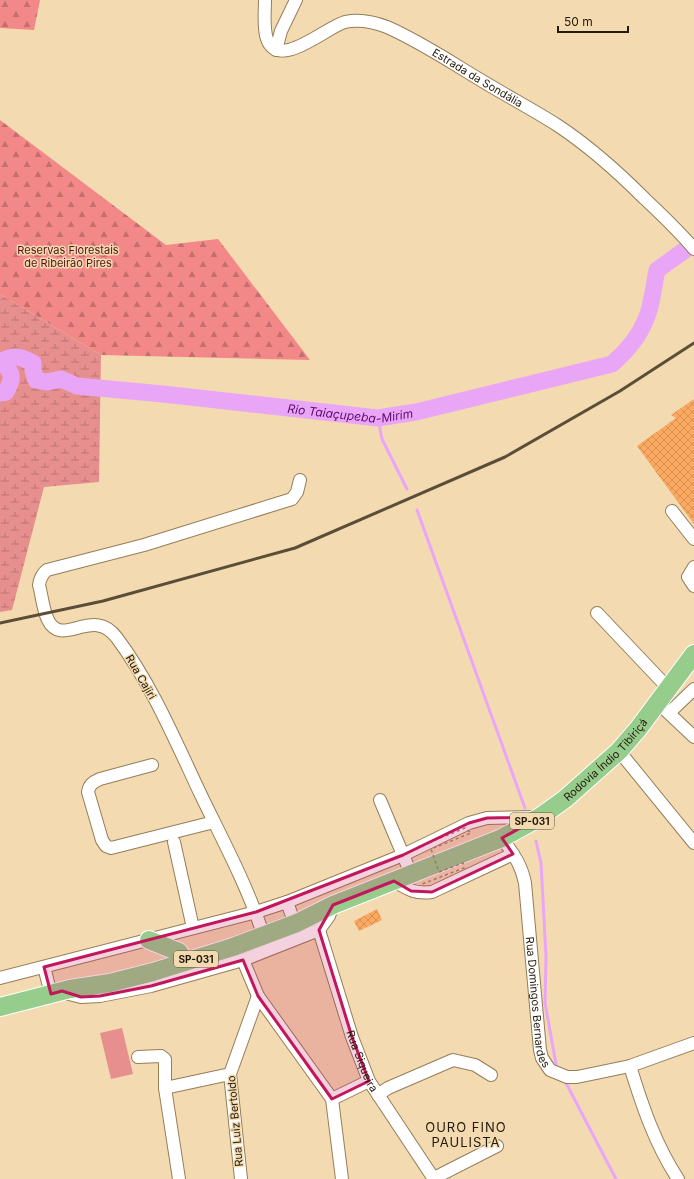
<svg xmlns="http://www.w3.org/2000/svg" width="694" height="1179" font-family="Inter,sans-serif">
  <defs>
    <pattern id="forest-firs" width="22" height="20" patternUnits="userSpaceOnUse"><rect width="22" height="20" fill="#f38888"/><path d="M5 1l3.5 6h-7zM16 11l3.5 6h-7z" fill="#c46e6d"/></pattern>
    <pattern id="wetland-marsh" width="20" height="14" patternUnits="userSpaceOnUse"><rect width="20" height="14" fill="#e78f8e"/><path d="M1 5h8M5 5V1M11 12h8M15 12V8" fill="none" stroke="#bb7472"/></pattern>
    <pattern id="building-cross-hatch" width="8" height="8" patternUnits="userSpaceOnUse"><rect width="8" height="8" fill="#fba961"/><path d="M0 0l8 8M0 8l8-8" fill="none" stroke="#d79153"/></pattern>
  </defs>
  <rect width="100%" height="100%" fill="#f3dab1"/>
  <polygon fill="#e78f8e" points="122,1028 133,1074 111,1079 100,1033"/>
  <g fill="url(#forest-firs)">
    <polygon points="0,0 40,0 34,30 0,28"/>
    <polygon points="0,120 166,245 218,239 310,360 101,355 0,294"/>
  </g>
  <polygon fill="url(#wetland-marsh)" points="0,294 101,355 99,482 44,487 12,610 0,612"/>
  <g fill="none" stroke-linecap="round" stroke-linejoin="round">
    <g stroke="#e9a6f7" stroke-width="3">
      <polyline points="378,418 382,439 407,489"/>
      <polyline points="417,510 525,808"/>
      <polyline points="536,841 541,863 546,956 545,1003 556,1064"/>
      <polyline points="565,1081 616,1179"/>
    </g>
    <path stroke="#e9a6f7" stroke-width="17" id="s1" d="M 0,393 L 6,392 C 14,376 13,375 2,361 C 15,354 21,357 33,363 L 33,370 L 36,380 L 47,382 L 61,379 L 77,386 L 163,394 L 378,418 L 416,412 L 612,364 C 627,351 639,337 646,319 C 652,306 654,284 657,270 L 685,250"/>
  </g>
  <g fill="url(#building-cross-hatch)">
    <polygon points="694,399 694,524 637,446 676,418 671,415"/>
    <polygon points="377,909 382,920 359,931 354,921"/>
  </g>
  <g fill="none" stroke-linecap="round" stroke-linejoin="round">
    <defs>
      <g id="minor">
        <path id="s2" d="M 265,0 C 265,12 263,28 267,39 C 279,71 326,27 345,22 C 359,19 374,22 387,27 C 419,41 449,61 479,79 C 505,95 532,109 557,125 C 589,146 618,172 645,199 C 662,215 679,231 694,249"/>
        <polyline points="276,50 281,31 296,0"/>
        <polyline points="672,511 694,539"/>
        <polyline points="694,567 688,577 694,586"/>
        <polyline points="597,613 669,689"/>
        <polyline points="658,703 694,737"/>
        <polyline points="669,713 694,689"/>
        <polyline points="619,751 694,843"/>
        <path d="M 152,765 L 100,779 C 93,782 89,785 88,792 L 102,840 L 106,846 L 111,848 L 214,822"/>
        <polyline points="380,800 411,874"/>
        <path id="s3" d="M 502,838 C 513,854 521,863 525,883 L 540,1050 L 542,1058 L 550,1070 L 567,1077 L 577,1077 L 630,1066 L 694,1043"/>
        <polyline points="174,842 193,928"/>
        <path d="M 394,881 C 409,890 415,894 432,892 L 513,854"/>
        <polyline points="287,902 292,916"/>
        <path d="M 261,928 C 245,881 221,837 200,793 C 175,740 152,685 117,638 C 93,605 62,649 48,620 C 43,610 42,596 39,585 C 40,578 42,574 47,570 L 144,545 L 292,499 L 297,492 L 300,480"/>
        <path id="s4" d="M 319,930 L 352,1037 L 369,1081 L 434,1179"/>
        <polyline points="243,960 258,996 332,1099 342,1179"/>
        <polyline points="44,967 51,994"/>
        <polyline points="0,978 256,912 287,902 403,855 469,823 487,818 536,817"/>
        <polyline points="65,993 81,997 100,996 151,986 243,960 319,930 329,916 333,905"/>
        <polyline points="138,1057 161,1056 165,1059 165,1088 179,1179"/>
        <path d="M 630,1066 C 642,1105 655,1144 678,1179"/>
        <polyline points="165,1088 230,1074"/>
        <polyline points="378,1095 388,1088 453,1060 475,1065 491,1075"/>
        <polyline points="332,1099 369,1081"/>
        <polyline points="434,1178 497,1146"/>
        <polyline points="241,1179 230,1074 258,996"/>
      </g>
      <g id="highway">
        <polyline points="149,940 179,952"/>
        <path id="s5" d="M 0,1007 L 70,989 L 110,983 L 153,972 L 233,947 L 297,923 L 333,905 L 502,838 L 540,817 L 565,799 L 619,751 L 638,729 L 694,654"/>
      </g>
    </defs>
    <use href="#minor" stroke="#947e58" stroke-width="14"/>
    <use href="#highway" stroke="#fff" stroke-width="20"/>
    <use href="#minor" stroke="#fff" stroke-width="12"/>
    <use href="#highway" stroke="#97cd8c" stroke-width="18"/>
    <polyline stroke="#5b4e38" stroke-width="3" points="0,623 103,601 295,548 505,457 620,391 694,343"/>
    <polyline stroke="#9c8a6c" stroke-width="1.5" stroke-dasharray="3 3" stroke-linecap="butt" points="418,847 465,828 471,833 431,849 439,872 463,863 464,868 422,884"/>
  </g>
  <path fill="#c2185b" fill-opacity="0.2" stroke="#c2185b" stroke-width="3" stroke-linejoin="round" d="M 540,817 L 502,838 L 513,854 L 432,892 L 411,891 L 394,881 L 333,905 L 319,930 L 352,1037 L 369,1081 L 332,1099 L 258,996 L 243,960 L 151,986 L 100,996 L 81,997 L 62,991 L 51,994 L 44,967 L 256,912 L 403,855 L 469,823 L 487,818 Z"/>
  <g text-anchor="middle" dominant-baseline="central" stroke-width="3" stroke-linejoin="round" paint-order="stroke">
    <g fill="#f3dab1" stroke="#61543d" stroke-width="1">
      <rect x="510" y="813" width="44" height="16" rx="3"/>
      <rect x="174" y="951" width="44" height="16" rx="3"/>
    </g>
    <g font-size="10" font-weight="bold" fill="#231a0b">
      <text x="532" y="821">SP-031</text>
      <text x="196" y="959">SP-031</text>
    </g>
    <g font-size="11" fill="#231a0b" stroke="#f3dab1">
      <text stroke="none"><textPath href="#s2" startOffset="276">Estrada da Sondália</textPath></text>
      <text transform="translate(141 677) rotate(60)">Rua Cajiri</text>
      <text stroke="none"><textPath href="#s5" startOffset="662">Rodovia Índio Tibiriçá</textPath></text>
      <text stroke="none"><textPath href="#s3" startOffset="171">Rua Domingos Bernardes</textPath></text>
      <text stroke="none"><textPath href="#s4" startOffset="138">Rua Siqueira</textPath></text>
      <text transform="translate(235 1121) rotate(-95)">Rua Luiz Bertoldo</text>
    </g>
    <g font-size="11" fill="#541218" stroke="#f3dab1">
      <text x="68" y="250">Reservas Florestais<tspan x="68" dy="13">de Ribeirão Pires</tspan></text>
    </g>
    <g font-size="12" font-style="italic" fill="#5e086d" stroke="#f3dab1">
      <text stroke="none"><textPath href="#s1" startOffset="409">Rio Taiaçupeba-Mirim</textPath></text>
    </g>
    <g font-size="13" letter-spacing="1" fill="#231a0b" stroke="#f3dab1">
      <text x="466" y="1127">OURO FINO<tspan x="466" dy="15">PAULISTA</tspan></text>
    </g>
  </g>
  <path d="M558 26v6h70v-6" fill="none" stroke="#231a0b" stroke-width="2"/>
  <text x="564" y="26" font-size="12" fill="#231a0b" stroke="#f3dab1" stroke-width="3" paint-order="stroke">50 m</text>
</svg>
